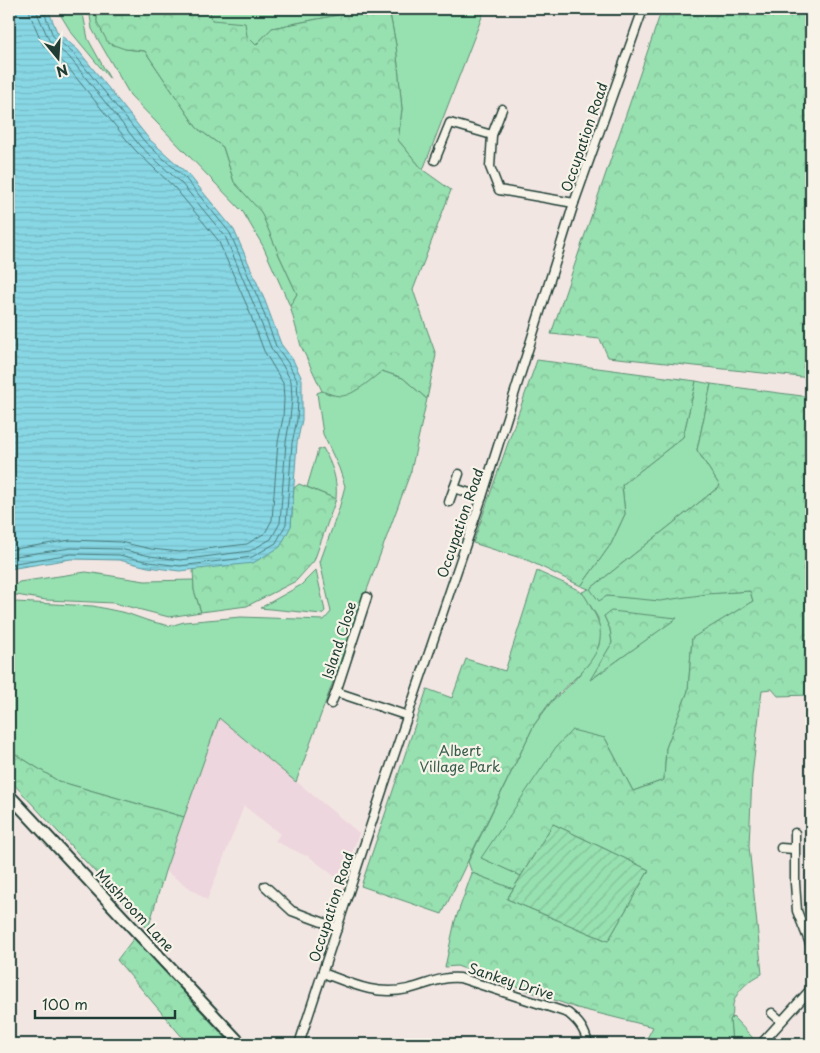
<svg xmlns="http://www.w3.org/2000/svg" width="820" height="1053" font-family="'Playpen Sans',sans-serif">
  <defs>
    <pattern id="forest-crowns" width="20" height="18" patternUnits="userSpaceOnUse" patternTransform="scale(1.25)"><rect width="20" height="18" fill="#97e0b0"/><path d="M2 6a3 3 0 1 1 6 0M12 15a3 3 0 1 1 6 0" fill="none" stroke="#82c198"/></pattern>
    <pattern id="garden-furrows" width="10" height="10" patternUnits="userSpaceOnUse" patternTransform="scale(1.25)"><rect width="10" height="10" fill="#97e0b0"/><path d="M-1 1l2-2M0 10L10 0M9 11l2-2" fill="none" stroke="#82c198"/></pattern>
    <pattern id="water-rules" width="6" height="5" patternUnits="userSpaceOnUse" patternTransform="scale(1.25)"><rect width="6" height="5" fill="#88d7e5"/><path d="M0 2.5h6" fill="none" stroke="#75b9c5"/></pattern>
  </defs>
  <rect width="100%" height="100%" fill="#f2e6e3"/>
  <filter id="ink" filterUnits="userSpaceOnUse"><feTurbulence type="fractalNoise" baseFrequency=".02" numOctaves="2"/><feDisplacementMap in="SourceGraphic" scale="10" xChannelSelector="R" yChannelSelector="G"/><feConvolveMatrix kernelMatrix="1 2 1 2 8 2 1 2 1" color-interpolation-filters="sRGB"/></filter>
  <g filter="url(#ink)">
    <polygon fill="#edd6dd" points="218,717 359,833 342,882 307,855 306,856 275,841 280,834 244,806 207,900 165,871"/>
    <g fill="#97e0b0" stroke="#5b8e72" fill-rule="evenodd">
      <polygon points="57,9 82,9 88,39 110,79 71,32"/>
      <polygon points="89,9 97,9 97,22 125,49 145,51 197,128 223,147 234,182 261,211 279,255 297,294 290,306 263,246 243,212 130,95 92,29"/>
      <polygon points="209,9 346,9 338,15 272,28 256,45 247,36 212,20"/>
      <polygon points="389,9 485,9 423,170 398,140 402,109 396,45"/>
      <polygon points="382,371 403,378 427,399 411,471 296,782 219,718 184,817 58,781 9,750 9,611 15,602 93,606 126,613 149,621 170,626 184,622 241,617 324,620 331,612 320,562 339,509 345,486 339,468 323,434 317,393 322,391 332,395 360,387"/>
      <path d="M 696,381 L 711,384 L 697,450 L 720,486 L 590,589 L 607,596 L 633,598 L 750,591 L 753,601 L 692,639 L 688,691 L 666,748 L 664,780 L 633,791 L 605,738 L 482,858 L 521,876 L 513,889 L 472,873 L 468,862 L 534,725 L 552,701 L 572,683 L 589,663 L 599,645 L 598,618 L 582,592 L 589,589 L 581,586 L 611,544 L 625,514 L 622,485 L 683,437 ZM 604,616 L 676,618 L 592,679 L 612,643 L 610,629 Z"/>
      <path d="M 323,448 C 332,465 338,479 336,499 L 307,487 L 318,450 Z"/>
      <polygon points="316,570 325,611 322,614 260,608 301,585"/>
      <polygon points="86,572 145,581 194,580 194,590 201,612 169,617 114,603 46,600 10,594 10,590 19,582"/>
      <polygon points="733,1017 752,1037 755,1044 732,1044 730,1020"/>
    </g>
    <g fill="url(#forest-crowns)" stroke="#5b8e72">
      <path d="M 97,9 L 209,9 L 212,20 L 245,23 L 247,36 L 256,45 L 272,28 L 338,15 L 346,9 L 389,9 L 396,45 L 402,109 L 398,140 L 423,170 L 451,190 L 413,290 L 436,355 L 427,399 L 403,378 L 382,371 C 373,378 353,396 341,396 C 334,396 328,393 322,391 L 301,346 L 290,306 L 297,294 L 279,255 L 261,212 L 234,182 L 223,147 L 197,128 L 145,51 L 125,49 L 108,43 L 97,22 Z"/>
      <polygon points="662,9 811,9 811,378 608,357 600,339 551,334"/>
      <polygon points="537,360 696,381 683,437 622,485 625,514 611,544 581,586 527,560 473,543"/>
      <path d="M 711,384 L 802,396 L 811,395 L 811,695 L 778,696 L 772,689 L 762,690 L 752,776 L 749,846 L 762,974 C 750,980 739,988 734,1001 C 731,1008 735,1014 730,1020 L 732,1044 L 644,1044 L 653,1027 L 577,1008 L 457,966 L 445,967 L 455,921 L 472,873 L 513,889 L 507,899 L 608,941 L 649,870 L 553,824 L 521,876 L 481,858 L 556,747 L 572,730 L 605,738 L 633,791 L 664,780 L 666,748 L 688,691 L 692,638 L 753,601 L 750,591 L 707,594 L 660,601 L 607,596 L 599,601 L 590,589 L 720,486 L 697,450 Z"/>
      <polygon points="299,484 336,499 314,561 296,581 247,606 201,612 194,590 193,569 222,565 291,526 294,488"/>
      <path d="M 537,571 C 546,576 576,587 582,593 C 586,596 589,604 592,609 C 618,650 577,674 552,700 C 545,708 540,717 534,725 L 442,914 L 361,886 L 427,689 L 452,698 L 466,659 L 505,671 Z"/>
      <polygon points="611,611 677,618 590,680 612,643 610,629 604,616"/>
      <polygon points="9,750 58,781 184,817 165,871 148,929 9,779"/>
      <polygon points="134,938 231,1044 188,1044 117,960"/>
    </g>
    <polygon fill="url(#garden-furrows)" stroke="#5b8e72" points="553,824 649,870 608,941 507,899"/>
    <polygon fill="url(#water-rules)" stroke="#5e999e" points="9,9 48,9 57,32 78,50 149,139 189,175 234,230 265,301 281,344 293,360 302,379 302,420 297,443 291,526 280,547 253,563 180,571 148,567 119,560 71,559 9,569"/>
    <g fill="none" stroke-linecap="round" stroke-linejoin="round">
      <g stroke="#497b7b" stroke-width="1">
        <polyline points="9,550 71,540 120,542 151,549 180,552 247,544 265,533 272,520 278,442 283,418 284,399 283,383 264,351 248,308 218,240 175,188 135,150 65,64 43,45 31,17 29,9"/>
        <polyline points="9,557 71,548 120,549 150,556 180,560 250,551 271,539 280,523 286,442 290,419 292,399 291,381 283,366 271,348 254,305 225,236 181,183 140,146 70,58 49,40 38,15 37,9"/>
        <polyline points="9,564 71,554 119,555 149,562 180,566 252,557 276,543 286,524 292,443 297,420 298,399 297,380 288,363 276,346 260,303 230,233 185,178 145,142 74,54 53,36 43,9"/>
      </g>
      <defs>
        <g id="minor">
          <polyline points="502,109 492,135 490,167 499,190 574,203"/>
          <polyline points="435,160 450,123 492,135"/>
          <polyline points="454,488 482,497"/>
          <polyline points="449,502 459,474"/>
          <polyline points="367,597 336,692 408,716"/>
          <polyline points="331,704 336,692"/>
          <polyline points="795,833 795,883 797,911 811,946"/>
          <polyline points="781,848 794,849"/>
          <polyline points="265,886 292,911 338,928"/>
          <path d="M 323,973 C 352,984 376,996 408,989 C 427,985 440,976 460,978 L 568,1013 C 579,1022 585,1030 588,1044"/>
          <polyline points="772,1013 781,1021"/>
          <polyline points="299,1044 383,788 482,497 574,203 643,9"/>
          <polyline points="761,1044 811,989"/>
        </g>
        <polyline id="tertiary" points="9,795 241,1044"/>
      </defs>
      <use href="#minor" stroke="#1f3d34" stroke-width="11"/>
      <use href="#tertiary" stroke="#1f3d34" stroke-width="14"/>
      <use href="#minor" stroke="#f7f3e8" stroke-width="8"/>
      <use href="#tertiary" stroke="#f7f3e8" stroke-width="10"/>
    </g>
  </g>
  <g text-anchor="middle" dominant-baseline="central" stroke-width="4.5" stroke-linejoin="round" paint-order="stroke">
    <g font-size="14" fill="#1f3d34" stroke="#f7f3e8">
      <text transform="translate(584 137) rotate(-71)">Occupation Road</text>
      <text transform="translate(460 523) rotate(-71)">Occupation Road</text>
      <text transform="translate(339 640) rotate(-72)">Island Close</text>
      <text transform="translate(331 907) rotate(-72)">Occupation Road</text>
      <text transform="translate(135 910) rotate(47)">Mushroom Lane</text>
      <text transform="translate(511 981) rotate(18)">Sankey Drive</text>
    </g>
    <g font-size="14" fill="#375e4d" stroke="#f7f3e8">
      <text x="460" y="750">Albert<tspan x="460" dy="16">Village Park</tspan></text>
    </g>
  </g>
  <rect width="820" height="1053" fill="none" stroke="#f7f3e8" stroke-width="30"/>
  <rect x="15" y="15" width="790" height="1023" fill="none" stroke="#1f3d34" stroke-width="2" filter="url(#ink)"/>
  <g transform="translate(58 58) rotate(162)" stroke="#f7f3e8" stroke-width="4" paint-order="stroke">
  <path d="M0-4L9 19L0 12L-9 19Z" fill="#1f3d34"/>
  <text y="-8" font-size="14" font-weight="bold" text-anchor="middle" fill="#1f3d34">N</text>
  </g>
  <path d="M35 1010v8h140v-8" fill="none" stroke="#1f3d34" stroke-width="2.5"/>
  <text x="42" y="1010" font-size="15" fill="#1f3d34" stroke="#f7f3e8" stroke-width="4" paint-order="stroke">100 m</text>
</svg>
